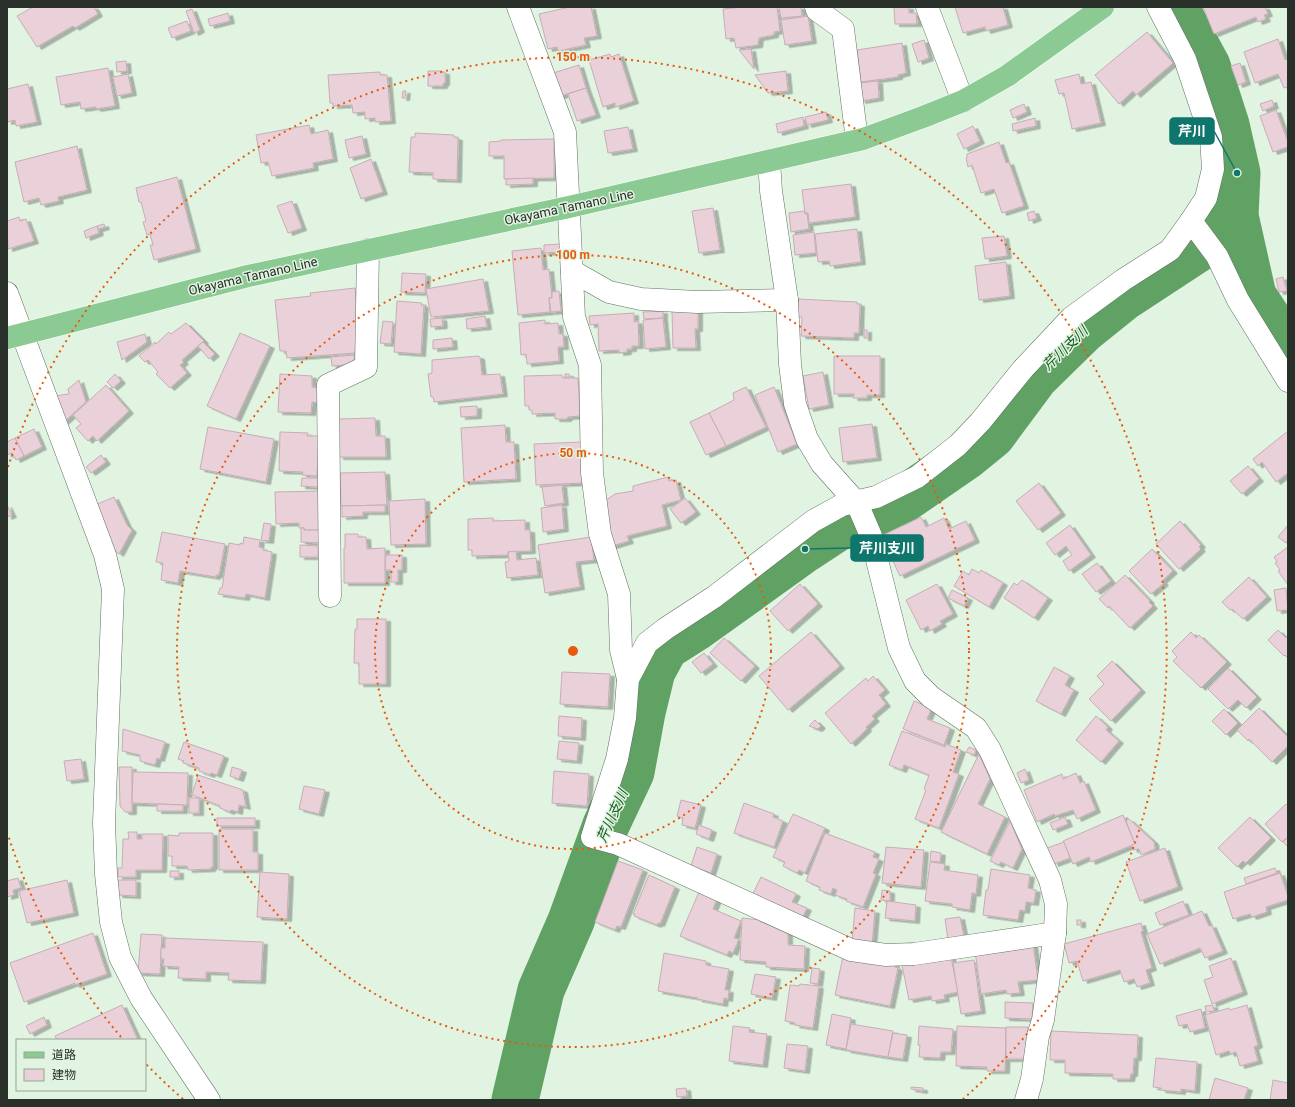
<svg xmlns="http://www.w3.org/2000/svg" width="1295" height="1107" font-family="Roboto,'Noto Sans JP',sans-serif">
  <defs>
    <filter id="shadow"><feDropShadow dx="4.5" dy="2.5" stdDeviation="0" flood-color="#0004"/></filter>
  </defs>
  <rect width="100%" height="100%" fill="#e1f3e1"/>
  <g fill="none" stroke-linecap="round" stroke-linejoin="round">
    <g stroke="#60a264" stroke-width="47">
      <polyline points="1175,7 1207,66 1226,125 1237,173 1235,216 1253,296 1288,349"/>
      <polyline points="515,1100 541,990 571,921 606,825 631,772 642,712 652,671 665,647 695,628 805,549 843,524 878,512 904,499 965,457 992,435 1035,377 1083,330 1124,297 1217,236 1235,216"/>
    </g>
  </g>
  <g fill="#ead1d9" stroke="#c6adb6" filter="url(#shadow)">
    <polygon points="33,7 94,7 98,14 75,28 73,26 37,47 17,16"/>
    <polygon points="570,7 591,7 597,36 584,38 586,45 558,51 557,47 548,49 539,14"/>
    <polygon points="743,7 777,7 780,31 774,32 774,35 759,38 758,45 736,48 734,38 726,39 723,9"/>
    <polygon points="779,7 801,7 802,16 781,18"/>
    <polygon points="894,7 909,7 909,13 916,13 917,24 895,24"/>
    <polygon points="955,7 1003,7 1008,25 986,31 985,27 963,33"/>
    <polygon points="1203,7 1265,7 1268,14 1264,15 1266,19 1258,22 1256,17 1214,34"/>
    <polygon points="192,9 200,30 194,33 186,11"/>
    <polygon points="228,13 230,21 210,26 208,19"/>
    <polygon points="808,16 812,41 785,45 781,20"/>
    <polygon points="187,21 191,31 172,38 168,28"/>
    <polygon points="1147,32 1173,63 1136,95 1133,91 1119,104 1095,75"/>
    <polygon points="1278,39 1285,60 1288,59 1288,87 1284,88 1278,74 1255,83 1244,52"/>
    <polygon points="924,40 929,58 918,62 912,44"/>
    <polygon points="902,43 906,73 898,75 898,77 861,82 857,50"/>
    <polygon points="751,49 754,69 739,50"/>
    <polygon points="610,54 611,57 619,54 634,101 615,107 615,103 603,107 589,60"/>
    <polygon points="126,61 127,71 117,72 116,62"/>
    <polygon points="1240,63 1246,82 1238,85 1231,66"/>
    <polygon points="579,65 586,88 557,97 550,74"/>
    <polygon points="108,68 115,106 96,109 96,107 81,109 80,102 61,105 56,77"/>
    <polygon points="428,71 442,71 442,72 445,72 445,83 443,84 443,86 428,86"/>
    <polygon points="786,71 788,91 768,93 755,75"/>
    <polygon points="380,72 380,75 387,75 391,121 375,122 375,118 365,119 365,112 353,113 352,105 333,106 333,103 330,103 328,75"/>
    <polygon points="128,74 132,93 117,96 113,77"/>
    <polygon points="1079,74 1081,84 1091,82 1101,123 1072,129 1064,93 1059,94 1055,80"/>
    <polygon points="878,81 879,98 861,101 859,83"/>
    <polygon points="28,84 37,122 16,126 15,120 7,122 7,89"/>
    <polygon points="586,88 596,115 577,121 568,94"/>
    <polygon points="403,91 406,91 405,98 402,98"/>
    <polygon points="1272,100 1274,106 1263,111 1260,104"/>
    <polygon points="1024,104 1027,112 1013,118 1010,110"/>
    <polygon points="1276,110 1288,142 1288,147 1273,152 1260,116"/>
    <polygon points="826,112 828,120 807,125 805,117"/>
    <polygon points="803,117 804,126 778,133 776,124"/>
    <polygon points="1035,118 1036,126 1013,131 1012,124"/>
    <polygon points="309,125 311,134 328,130 333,159 313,163 314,168 272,176 268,162 261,163 256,135"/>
    <polygon points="973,126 980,141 964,149 957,134"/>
    <polygon points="628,127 633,149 608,153 604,131"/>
    <polygon points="415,133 454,135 454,137 458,138 457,180 433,179 433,173 409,172 411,137 415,137"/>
    <polygon points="362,136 366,154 349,158 345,140"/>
    <polygon points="554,139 554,178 504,179 504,156 489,156 489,142 501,141 501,140"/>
    <polygon points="999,142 1006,163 1009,162 1024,206 1002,213 994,189 981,193 972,165 968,167 966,158 967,157 967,154"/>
    <polygon points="77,146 87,190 58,197 59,201 41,205 39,198 24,202 15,162"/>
    <polygon points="371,159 383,192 361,199 350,168"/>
    <polygon points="177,177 196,249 154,260 150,245 153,245 150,234 147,235 143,222 146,221 141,202 139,202 136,188"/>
    <polygon points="533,178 533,184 506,185 506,179"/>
    <polygon points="851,184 855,217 809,223 808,213 805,213 802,190"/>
    <polygon points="292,201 302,228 288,233 277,206"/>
    <polygon points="713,208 720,250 699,253 692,211"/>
    <polygon points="804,211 805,214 807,213 809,229 791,232 789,213"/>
    <polygon points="1034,211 1037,218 1029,221 1027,213"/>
    <polygon points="19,217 20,221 26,219 34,241 8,249 7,221"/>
    <polygon points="104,224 105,227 98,229 97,226"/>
    <polygon points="97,226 99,233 86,238 84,231"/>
    <polygon points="857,229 861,262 830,266 829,261 818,262 815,234"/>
    <polygon points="814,232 816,253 795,255 793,235"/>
    <polygon points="1004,236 1007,256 985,259 982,238"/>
    <polygon points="561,244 561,252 544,253 544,245"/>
    <polygon points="541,248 543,270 549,269 552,297 549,298 550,312 518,315 512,251"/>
    <polygon points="1006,262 1010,296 979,300 975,266"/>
    <polygon points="402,273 426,274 425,293 401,292"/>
    <polygon points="1283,277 1287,291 1279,292 1276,279"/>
    <polygon points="483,279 489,311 431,317 426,289"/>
    <polygon points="355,288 358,320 360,320 355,353 287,358 286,351 280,351 275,300 311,296 310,293"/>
    <polygon points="559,291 561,311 551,312 549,298 552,298 552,292"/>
    <polygon points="798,299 857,302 857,304 860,304 859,333 854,333 854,338 801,336 802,317 798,317"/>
    <polygon points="397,301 422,303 421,305 424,305 421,354 394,352"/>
    <polygon points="698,310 698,329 695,329 696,348 673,348 672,311"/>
    <polygon points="663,311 663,318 644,319 643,312"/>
    <polygon points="634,313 634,322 638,321 639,346 632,346 632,349 627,349 627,352 619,353 619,350 599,351 598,324 590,325 589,316"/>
    <polygon points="485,316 487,327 467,329 466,319"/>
    <polygon points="442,318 443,326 431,327 430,319"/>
    <polygon points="663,318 666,347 645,349 643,320"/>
    <polygon points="545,320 545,324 558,323 559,334 563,334 564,347 558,347 559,361 527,364 526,354 521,355 519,323"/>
    <polygon points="383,321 393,322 391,344 380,343"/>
    <polygon points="186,323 204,341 182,360 184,362 180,365 187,373 170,388 156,374 158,372 148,360 145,362 139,356 155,342 156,344 169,332 171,334"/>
    <rect x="864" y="330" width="3" height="8"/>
    <polygon points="240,333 270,346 236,419 207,406"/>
    <polygon points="145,334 147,342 122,360 117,342"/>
    <polygon points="452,338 453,347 433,349 433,340"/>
    <polygon points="203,342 215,354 209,359 198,346"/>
    <polygon points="354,355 354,364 332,366 331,357"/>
    <polygon points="478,356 480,357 482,375 500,374 503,394 434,402 433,397 431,397 428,374 432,373 432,360"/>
    <polygon points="834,356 880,356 880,395 867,395 867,398 853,398 854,394 834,394"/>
    <polygon points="823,372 829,405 809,409 803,376"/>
    <polygon points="115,374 121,381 113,388 107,382"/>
    <polygon points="280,374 312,376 312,387 319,388 318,403 312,402 311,413 278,412"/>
    <polygon points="565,374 569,374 570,377 565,377"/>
    <polygon points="562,375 563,378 578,378 580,416 568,417 567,419 555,419 555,413 532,414 532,410 529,410 529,406 525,406 524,376"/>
    <polygon points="79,380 86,402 64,422 55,396 69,394 68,389"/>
    <polygon points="106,385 129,411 97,441 93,436 88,441 76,428 81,424 73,415"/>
    <polygon points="746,387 766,427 726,446 709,413 734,400 733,393"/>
    <polygon points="774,387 797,444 778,452 755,395"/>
    <polygon points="477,406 477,416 461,417 460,407"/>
    <polygon points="709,413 726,446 706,455 690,422"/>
    <polygon points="375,418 376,436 385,436 386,457 339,457 338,419"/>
    <polygon points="872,424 877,458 843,462 839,428"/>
    <polygon points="505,425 506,442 514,442 516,479 464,482 461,428"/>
    <polygon points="208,427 274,439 266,482 200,469"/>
    <polygon points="34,429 42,447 24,456 15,438"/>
    <polygon points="1288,431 1288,473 1276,482 1262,462 1258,466 1253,459"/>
    <polygon points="280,432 308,433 307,436 319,436 317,476 302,475 303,472 279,471"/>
    <polygon points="15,438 24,456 16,460 12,453 7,455 7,442"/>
    <polygon points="581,442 583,483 536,485 534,444"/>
    <polygon points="101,455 106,462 91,473 86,467"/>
    <polygon points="1248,466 1259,479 1242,494 1230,481"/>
    <polygon points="385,472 387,505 341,506 340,473"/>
    <polygon points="668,477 669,481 676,480 681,500 662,505 667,526 627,536 629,541 609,547 599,505 615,494 633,491 633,486"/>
    <polygon points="302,478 319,478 318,487 301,486"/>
    <polygon points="1039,483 1061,513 1038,530 1016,501"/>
    <polygon points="562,485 564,503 545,506 542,487"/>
    <polygon points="321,491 322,530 304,530 304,528 299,528 299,523 276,524 275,492"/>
    <polygon points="114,497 127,525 132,530 119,554 112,548 93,506"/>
    <polygon points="685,498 696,512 681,523 670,509"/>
    <polygon points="425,499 426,544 391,545 389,501"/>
    <polygon points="7,505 12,515 7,517"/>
    <polygon points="385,505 385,512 363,512 363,516 342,517 342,506"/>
    <polygon points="562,505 564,529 543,532 541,508"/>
    <polygon points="921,517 926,527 944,518 949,529 966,521 975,540 900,576 881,536"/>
    <polygon points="493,518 493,521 525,520 525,530 530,530 531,551 508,552 508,555 472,556 472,550 468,550 468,519"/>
    <polygon points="1180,521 1201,545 1199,547 1201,549 1179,569 1156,544"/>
    <polygon points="264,523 271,524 269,541 261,540"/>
    <polygon points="1070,525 1091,555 1069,571 1063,561 1072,555 1066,546 1055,555 1046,543"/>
    <polygon points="1288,525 1288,540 1286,543 1278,537"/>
    <polygon points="301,528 304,528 304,530 322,530 322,543 301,542"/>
    <polygon points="162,532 225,544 219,575 216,575 216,577 180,571 178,583 161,580 163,563 156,562"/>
    <polygon points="345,534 358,534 358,537 366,537 367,549 385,548 385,583 344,583 344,548 345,548"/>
    <polygon points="244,537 260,540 259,547 263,548 263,550 272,552 265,598 246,594 245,598 218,594 220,588 222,588 229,543 240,545 240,543 243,544"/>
    <polygon points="591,537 594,560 576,562 580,587 545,593 538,545"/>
    <polygon points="300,545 318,546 318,557 300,557"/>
    <polygon points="1288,547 1288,585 1278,571 1280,570 1275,563 1277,562 1274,557"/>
    <polygon points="1152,549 1173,571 1162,581 1164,583 1151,594 1129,571"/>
    <polygon points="516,551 517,560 536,558 538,575 507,578 505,562 509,561 508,552"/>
    <polygon points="386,555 402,555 402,570 398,570 398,582 391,582 391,570 385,570"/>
    <polygon points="1097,563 1111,581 1096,592 1082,574"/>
    <polygon points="972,569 979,573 981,570 1003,583 989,607 954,586 963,571 969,575"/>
    <polygon points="1125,575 1150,601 1149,602 1153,606 1130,628 1109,606 1108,608 1099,599"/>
    <polygon points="1249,577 1267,597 1243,619 1232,609 1230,610 1222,602"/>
    <polygon points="1022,580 1048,598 1034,618 1004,598 1014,583 1017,585"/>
    <polygon points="800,584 818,604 788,631 770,611"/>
    <polygon points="937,584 953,614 940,621 942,624 930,631 928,626 921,630 906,600"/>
    <polygon points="1286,588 1288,610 1277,611 1274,590"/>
    <polygon points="952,590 968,598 964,606 948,598"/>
    <polygon points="357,619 386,619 386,684 359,684 359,663 354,663 355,629 357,629"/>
    <polygon points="1278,630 1286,638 1288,636 1288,658 1285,655 1284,656 1268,640"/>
    <polygon points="811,632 840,666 788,710 759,676"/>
    <polygon points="1191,632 1196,638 1199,635 1227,662 1201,688 1173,661 1177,657 1172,651"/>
    <polygon points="724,638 755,666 741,681 710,653"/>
    <polygon points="704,653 713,664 701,673 692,662"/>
    <polygon points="1112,661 1141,690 1111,721 1089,699 1104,684 1097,676"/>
    <polygon points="1054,667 1070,676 1065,685 1074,690 1061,714 1036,701"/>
    <polygon points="1228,668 1257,697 1246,708 1238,700 1228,709 1208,689"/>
    <polygon points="562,672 610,674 608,707 560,704"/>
    <polygon points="873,676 885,690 879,695 886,704 872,716 875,719 866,727 867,729 851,744 825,713 866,678 868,681"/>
    <polygon points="914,701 932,708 927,719 950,728 944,745 903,729"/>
    <polygon points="1259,708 1288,737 1288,746 1272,762 1249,739 1248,741 1237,730"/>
    <polygon points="1224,709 1238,723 1226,735 1212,721"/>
    <polygon points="559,716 582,718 581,738 558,736"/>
    <polygon points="1096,716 1108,727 1106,730 1119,741 1101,762 1076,740"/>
    <polygon points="815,720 821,726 818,729 809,726"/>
    <polygon points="123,729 165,742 160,759 157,758 155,765 140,761 140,755 122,751"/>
    <polygon points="902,731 945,747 946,744 961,750 953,772 959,774 939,828 915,819 926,790 924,789 929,775 904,765 902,770 889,765"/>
    <polygon points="559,741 579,743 577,761 557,759"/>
    <polygon points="184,742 224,756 217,775 211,773 210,775 199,771 199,768 183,763 184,761 178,759"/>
    <polygon points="969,747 976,750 974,755 966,752"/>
    <polygon points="979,754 990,779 978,804 1005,817 987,854 941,832"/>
    <polygon points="81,759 84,779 67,781 64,761"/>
    <polygon points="119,767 132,767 132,812 125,812 120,806"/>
    <polygon points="232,767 242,770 239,779 230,776"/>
    <polygon points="1025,769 1029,780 1021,783 1017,773"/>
    <polygon points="554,771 589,774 587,806 552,803"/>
    <polygon points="133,772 188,773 187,805 132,803"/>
    <polygon points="1076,773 1080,783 1084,781 1096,810 1077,819 1073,810 1055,816 1054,814 1037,822 1024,790 1062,774 1063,779"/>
    <polygon points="198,775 243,790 246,807 239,805 238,812 231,810 230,812 220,808 220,806 192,795"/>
    <polygon points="304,786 325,790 319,814 299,809"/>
    <rect x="189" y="798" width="10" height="15"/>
    <polygon points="681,800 701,805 695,828 682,825 683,818 677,816"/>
    <polygon points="744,803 774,814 773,817 783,821 774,847 734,833"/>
    <polygon points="157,804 183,805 183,811 157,811"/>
    <polygon points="1286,804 1288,806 1288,837 1282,842 1265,824"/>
    <polygon points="793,814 825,828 805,873 799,870 797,873 783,866 785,862 773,857"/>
    <polygon points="1123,815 1135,844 1091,862 1089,857 1073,864 1063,841"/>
    <polygon points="1065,817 1068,824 1053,830 1050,823"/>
    <polygon points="1250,817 1271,838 1246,863 1243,861 1237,867 1218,848"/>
    <rect x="217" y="818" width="38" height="8"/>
    <polygon points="1129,819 1154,842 1155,849 1141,855 1139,849 1133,850 1132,845 1135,844 1126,821"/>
    <polygon points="1010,821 1022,849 1013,868 1001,862 999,865 990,861"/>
    <polygon points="699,825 712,830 709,839 696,834"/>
    <polygon points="219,829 253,829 253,852 258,852 258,870 219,870"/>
    <polygon points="128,832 137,832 137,839 142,839 142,834 163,834 162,870 136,870 136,877 118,877 118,868 122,868 123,839 129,839"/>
    <polygon points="179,833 213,833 213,867 211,867 211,869 188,870 187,866 172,866 172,856 168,856 168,835 179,836"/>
    <polygon points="825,833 875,852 873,857 879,859 873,873 876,874 863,907 846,901 847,899 835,895 837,890 833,888 831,894 819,890 820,887 806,881"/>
    <polygon points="1288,837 1288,847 1283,842"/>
    <polygon points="1064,842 1070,858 1054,864 1047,848"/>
    <polygon points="697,847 717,854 711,873 691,866"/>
    <polygon points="886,847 924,850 921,887 882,883"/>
    <polygon points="1165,848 1178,887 1140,901 1126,862"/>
    <polygon points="931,851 941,853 940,862 930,861"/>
    <polygon points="618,861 643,870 621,927 617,926 615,930 595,922"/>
    <polygon points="930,862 945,864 944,870 978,875 976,894 972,893 970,910 952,907 952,904 925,901"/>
    <polygon points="1275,868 1277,873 1246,884 1244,878"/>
    <polygon points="991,869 1030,875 1028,888 1036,890 1034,903 1026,902 1025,911 1020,910 1018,920 983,915 986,890 988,890"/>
    <rect x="170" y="871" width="9" height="6"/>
    <polygon points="260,872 289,874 287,919 257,917"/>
    <polygon points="1280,873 1288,896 1288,900 1266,907 1267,912 1252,917 1250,914 1233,919 1224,892"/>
    <polygon points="649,875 675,887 660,924 658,923 657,925 634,916 635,914 633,914"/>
    <polygon points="761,877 796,894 792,902 807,908 800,923 750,900"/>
    <polygon points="18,878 21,888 13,890 14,895 7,897 7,881"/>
    <polygon points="67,880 74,913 27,923 19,891"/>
    <polygon points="118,880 136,880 136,896 118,895"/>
    <polygon points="882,890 890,891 890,901 881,900"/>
    <polygon points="699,892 717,899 713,909 741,921 734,938 739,939 733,953 729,951 727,955 680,936"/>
    <polygon points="887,901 916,905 915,921 885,918"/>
    <polygon points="1183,901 1189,915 1160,925 1155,913"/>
    <polygon points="855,908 875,911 872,945 852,943"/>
    <polygon points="1202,911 1209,926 1212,925 1212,926 1223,951 1205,958 1200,948 1160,964 1147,934"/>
    <polygon points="960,917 964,937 948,940 945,919"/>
    <polygon points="742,918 760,920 760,922 770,922 769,925 779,926 778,929 788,930 788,945 805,946 804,969 766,967 766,962 740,960"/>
    <rect x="1077" y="920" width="4" height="5"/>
    <polygon points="1141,923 1143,931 1141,932 1152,968 1146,970 1150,983 1137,987 1134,979 1124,982 1120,970 1083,981 1077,961 1069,963 1064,944"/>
    <polygon points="93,933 107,974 75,985 75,983 24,1002 10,963"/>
    <polygon points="141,934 162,935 160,974 138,973"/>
    <polygon points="165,938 263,942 261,981 228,980 229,973 206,972 206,979 178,978 179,967 163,966 164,959 161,959 161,948 165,948"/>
    <polygon points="1033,944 1038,980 1018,982 1020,993 1007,994 1006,990 981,994 975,951"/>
    <polygon points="664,953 706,961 706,965 729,969 725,990 729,990 728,999 724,998 723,1004 697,999 698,998 658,991"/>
    <polygon points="843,956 895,964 895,967 898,968 890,1006 835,995"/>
    <polygon points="951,957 958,992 944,995 945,999 932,1001 931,996 909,1000 902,965"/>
    <polygon points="1231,958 1243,992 1212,1004 1204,980 1213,977 1209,966"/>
    <polygon points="974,960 981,1011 961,1014 953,963"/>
    <polygon points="812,968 820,969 818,984 810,983"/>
    <polygon points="755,974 776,977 772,998 751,994"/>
    <polygon points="800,984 819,986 813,1028 795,1025 795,1023 785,1021 790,985 799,986"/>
    <polygon points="1005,1002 1033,1003 1032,1019 1005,1018"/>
    <polygon points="122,1005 138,1040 57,1040 55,1036"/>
    <polygon points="1213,1005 1214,1011 1206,1012 1205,1006"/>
    <polygon points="1247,1005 1258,1045 1254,1047 1258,1061 1240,1066 1236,1052 1230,1054 1229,1051 1216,1055 1205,1015 1229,1008 1230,1010"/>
    <polygon points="1201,1009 1205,1028 1190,1032 1187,1024 1179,1026 1176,1016"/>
    <polygon points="832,1014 851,1018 846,1049 826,1045"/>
    <polygon points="44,1017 47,1025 30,1034 26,1026"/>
    <polygon points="851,1024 893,1031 888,1057 846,1050"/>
    <polygon points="733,1026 750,1028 749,1032 767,1034 763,1065 729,1061"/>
    <polygon points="919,1026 953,1029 951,1052 941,1052 940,1058 919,1057 920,1045 918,1045"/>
    <polygon points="957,1026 1006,1028 1005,1071 987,1071 987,1067 956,1066"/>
    <polygon points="1006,1027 1028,1027 1027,1059 1006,1059"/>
    <polygon points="1051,1031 1138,1035 1137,1058 1134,1058 1133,1074 1131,1074 1130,1079 1113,1079 1113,1074 1065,1073 1065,1060 1050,1060"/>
    <polygon points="893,1033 907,1035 903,1059 888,1057"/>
    <polygon points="787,1044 808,1046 805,1071 784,1068"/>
    <polygon points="1156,1058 1197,1062 1195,1091 1181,1089 1181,1092 1161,1090 1161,1088 1153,1087"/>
    <polygon points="1215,1078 1248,1088 1244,1100 1209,1100"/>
    <polygon points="1273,1080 1288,1083 1288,1100 1270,1100"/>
    <polygon points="911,1087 923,1088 923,1091 911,1089"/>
    <polygon points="686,1088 687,1096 677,1097 676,1089"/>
  </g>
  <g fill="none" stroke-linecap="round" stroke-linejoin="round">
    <defs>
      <g id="minor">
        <polyline points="518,7 565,132 574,317 590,365 592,473 600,534 619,594 621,650 628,679"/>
        <polyline points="816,7 817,10 843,29 857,140"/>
        <polyline points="927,7 963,101"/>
        <polyline points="769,161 771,191 787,300 790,364 795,404 807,439 822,464 855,501 859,508 871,536 899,648 915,681 931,697 976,728 990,750 1050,880 1056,904 1055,933 1043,1020 1038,1036 1032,1079 1026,1100"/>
        <polyline points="1191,221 1217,256 1238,300 1288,381"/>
        <polyline points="572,271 609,292 641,299 697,302 787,300"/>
        <polyline points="7,293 105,555 113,589 104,823 106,874 111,922 120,957 141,998 209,1100"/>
        <polyline points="330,596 328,385 366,367 368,250"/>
        <polyline points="1055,933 914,954 886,955 851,950 618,844 592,837 617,759 625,718 628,679 647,643 665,629 714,597 813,521 842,505 876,497 917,477 958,445 980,422 1023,369 1071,318 1123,280 1170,250 1191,221 1206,198 1213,169 1211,137 1185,59 1158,7"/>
      </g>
      <polyline id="major" points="7,338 248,276 569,207 863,139 923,117 963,101 1007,76 1103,7"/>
    </defs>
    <use href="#minor" stroke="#617162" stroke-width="23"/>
    <use href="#major" stroke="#fff" stroke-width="23"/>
    <use href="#minor" stroke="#fff" stroke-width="22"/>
    <use href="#major" stroke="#8cca93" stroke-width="22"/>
  </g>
  <g fill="none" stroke="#e8590c" stroke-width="2" stroke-dasharray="2 4">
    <circle cx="573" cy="651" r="198"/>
    <circle cx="573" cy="651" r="396"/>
    <path d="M183 1099A594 594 0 0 1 146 1064M121 1037A594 594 0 0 1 8 835M8 467A594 594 0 1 1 963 1099"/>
  </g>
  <g text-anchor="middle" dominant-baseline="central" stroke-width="3" stroke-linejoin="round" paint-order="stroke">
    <g font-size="13" fill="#292f29" stroke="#e1f3e1">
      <text transform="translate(569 207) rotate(-12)">Okayama Tamano Line</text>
      <text transform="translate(253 276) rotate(-13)">Okayama Tamano Line</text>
    </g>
    <g font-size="14" font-style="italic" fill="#165c21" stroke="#e1f3e1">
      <text transform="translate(1065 348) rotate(-44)">芹川支川</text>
      <text transform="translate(612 816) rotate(-66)">芹川支川</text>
    </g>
  </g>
  <circle cx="573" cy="651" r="6" fill="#e8590c" stroke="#e1f3e1" stroke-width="2"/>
  <g font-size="12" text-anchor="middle" font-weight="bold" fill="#e8590c" stroke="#e1f3e1" stroke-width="3" stroke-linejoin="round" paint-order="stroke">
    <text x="573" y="61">150 m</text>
    <text x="573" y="259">100 m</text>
    <text x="573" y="457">50 m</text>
  </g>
  <path fill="none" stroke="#0f766e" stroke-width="1.5" d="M1237 173L1214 131M805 549L851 548"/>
  <g fill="#0f766e" stroke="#e1f3e1" stroke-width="1.5">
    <circle cx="1237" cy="173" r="4"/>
    <circle cx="805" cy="549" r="4"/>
  </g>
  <g fill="#0f766e" stroke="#0f766e" stroke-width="1.5">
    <rect x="1170" y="118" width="44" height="26" rx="4"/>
    <rect x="851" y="535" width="72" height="26" rx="4"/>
  </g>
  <g font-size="14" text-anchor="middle" font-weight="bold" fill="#fff">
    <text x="1192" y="136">芹川</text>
    <text x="887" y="553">芹川支川</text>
  </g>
  <rect width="1295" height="1107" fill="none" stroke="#292f29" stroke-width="16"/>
  <rect x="16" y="1039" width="130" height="52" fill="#e1f3e1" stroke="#97a597"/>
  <rect x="24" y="1052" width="20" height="6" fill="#8cca93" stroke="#97a597"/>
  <text x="52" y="1059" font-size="12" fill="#292f29">道路</text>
  <rect x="24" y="1069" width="20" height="12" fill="#ead1d9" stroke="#97a597"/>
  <text x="52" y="1079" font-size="12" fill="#292f29">建物</text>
</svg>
